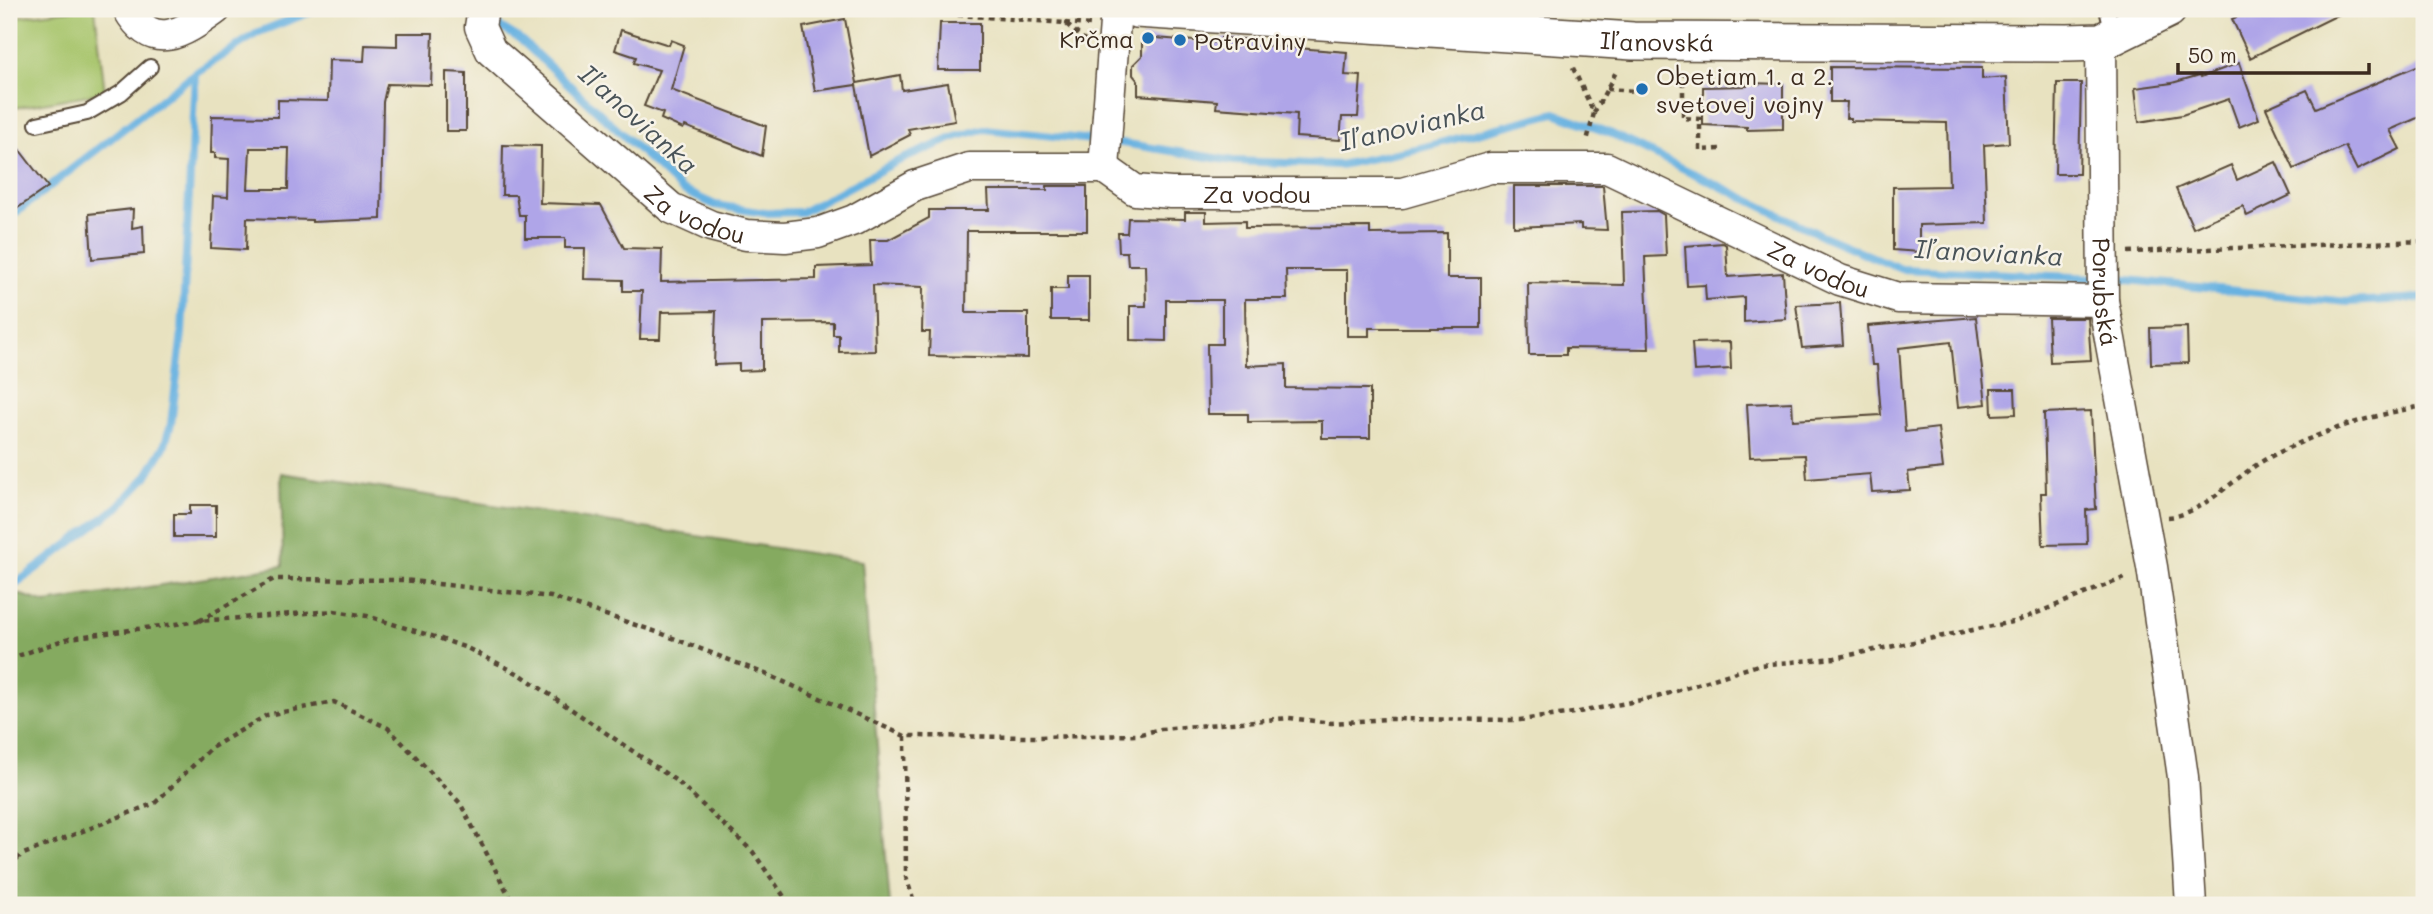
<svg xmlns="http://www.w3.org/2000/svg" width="2433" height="914" font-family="Mali,sans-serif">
  <rect width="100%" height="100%" fill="#f7f3e8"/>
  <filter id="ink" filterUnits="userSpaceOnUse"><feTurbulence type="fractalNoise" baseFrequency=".0143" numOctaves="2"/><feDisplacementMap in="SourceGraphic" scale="14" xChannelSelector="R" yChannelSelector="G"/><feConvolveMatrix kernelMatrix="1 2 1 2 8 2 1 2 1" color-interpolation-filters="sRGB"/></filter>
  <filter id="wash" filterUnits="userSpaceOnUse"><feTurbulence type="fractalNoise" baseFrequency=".00686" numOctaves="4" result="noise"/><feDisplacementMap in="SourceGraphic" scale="28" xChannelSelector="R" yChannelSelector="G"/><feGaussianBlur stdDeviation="1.57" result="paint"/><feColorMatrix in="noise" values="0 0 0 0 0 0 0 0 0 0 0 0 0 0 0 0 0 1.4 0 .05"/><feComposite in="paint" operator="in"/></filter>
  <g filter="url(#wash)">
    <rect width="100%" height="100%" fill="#e8e2c0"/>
    <polygon fill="#a7c56c" stroke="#717845" stroke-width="2" points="77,9 95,9 105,92 9,109 9,18"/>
    <polygon fill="#85aa60" stroke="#606a3f" stroke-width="2" points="281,473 862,561 890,905 9,905 9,591 46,603 283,566"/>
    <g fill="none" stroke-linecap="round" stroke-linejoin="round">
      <g stroke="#69b2e1" stroke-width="8">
        <polyline points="489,20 520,39 682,190 715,205 765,213 802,212 896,162 955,137 984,129 1122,143 1233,161 1340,165 1420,148 1555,113 1612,134 1823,236 1901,269 2096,278"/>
        <polyline points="9,218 195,73 259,32 318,9"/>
        <polyline points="2108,278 2348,302 2424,298"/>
        <polyline points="9,589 118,507 146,477 164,447 171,424 182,333 195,73"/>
      </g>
    </g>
    <g id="blocks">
      <g fill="#afa5e8" fill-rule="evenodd">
        <polygon points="2253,9 2350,9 2250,58 2232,19"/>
        <polygon points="845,19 857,83 900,75 902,90 948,83 955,121 908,129 910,135 869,156 856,85 815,91 803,27"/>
        <polygon points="940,23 980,23 980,70 938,70"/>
        <polygon points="621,30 669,45 671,40 684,45 671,90 766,126 762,156 685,126 683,129 661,119 663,113 644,106 659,70 634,63 636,57 615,50"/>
        <path d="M 397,33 L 433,33 L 431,85 L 387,84 L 383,102 L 381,219 L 312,222 L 312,220 L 247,218 L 246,250 L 211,248 L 213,196 L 228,197 L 229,159 L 215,158 L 215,153 L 211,153 L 212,116 L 278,117 L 278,100 L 328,101 L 329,60 L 364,61 L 365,45 L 397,46 ZM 250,148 L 289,148 L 288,189 L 248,189 Z"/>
        <polygon points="1142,37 1221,43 1221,38 1259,40 1259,45 1347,52 1345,75 1361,76 1358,117 1342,117 1340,140 1296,137 1297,114 1216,108 1217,101 1138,95 1138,81 1133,75 1133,65 1142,56"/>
        <polygon points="2239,63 2259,119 2239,127 2229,99 2182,115 2139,122 2135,88 2172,83 2200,75 2201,77"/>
        <polygon points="2424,63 2424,115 2390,130 2400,149 2357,170 2345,146 2294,169 2266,108 2307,90 2316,108"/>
        <polygon points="1830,67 1982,68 1982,79 2006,77 2009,143 1984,145 1987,223 1919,225 1919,252 1893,250 1893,187 1949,186 1947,123 1851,121 1851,118 1846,118 1847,102 1830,102"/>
        <polygon points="446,72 466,73 466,131 446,131"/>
        <polygon points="1747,83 1783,84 1783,129 1747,130 1747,127 1703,125 1703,87 1747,86"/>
        <polygon points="2057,83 2081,83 2079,174 2055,174"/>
        <polygon points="9,136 48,187 9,214"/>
        <polygon points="503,145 541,146 540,203 601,205 624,248 662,249 661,282 816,279 816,267 871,265 870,240 888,240 929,218 929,210 989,210 988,190 1047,190 1047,186 1087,186 1087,231 967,231 966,313 1028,313 1028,358 929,356 930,332 922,332 923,287 873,285 875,351 839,352 839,335 833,335 833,322 762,323 762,370 739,371 739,364 714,365 716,311 661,312 660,339 640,339 642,291 623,291 623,280 584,279 585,248 565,248 565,238 525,238 525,215 519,215 516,195 502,195"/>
        <polygon points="2276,162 2291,195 2247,216 2243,206 2193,228 2176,189 2231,165 2237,180"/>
        <polygon points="1514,186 1603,186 1607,230 1581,229 1581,224 1514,227"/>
        <polygon points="133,209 132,228 143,226 144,254 92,259 89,214"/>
        <polygon points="1657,211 1664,215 1666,256 1645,257 1649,349 1566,348 1566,355 1529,355 1528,283 1624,285 1622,212"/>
        <polygon points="1185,212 1206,212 1206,222 1245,221 1245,228 1370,227 1370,234 1447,233 1447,278 1481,278 1481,328 1369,328 1369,336 1347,336 1347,270 1286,270 1287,299 1245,299 1246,366 1286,364 1286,388 1370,389 1370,438 1322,438 1322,421 1248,422 1248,414 1208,414 1207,344 1222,344 1222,300 1166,300 1166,341 1130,340 1130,306 1146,306 1145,265 1128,265 1127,252 1119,252 1118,233 1127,233 1128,218 1185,219"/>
        <polygon points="1723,243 1726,245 1728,277 1783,273 1786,319 1744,322 1744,297 1706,300 1705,285 1687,286 1685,246"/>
        <polygon points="1068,275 1089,275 1089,320 1051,320 1051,289 1068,289"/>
        <polygon points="1840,303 1843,345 1802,348 1796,305"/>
        <polygon points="1976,317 1986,404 1958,407 1951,342 1899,348 1905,432 1938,428 1943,468 1908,472 1910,490 1872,492 1870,474 1807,479 1805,455 1750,457 1747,404 1792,402 1793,420 1881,415 1877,365 1872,365 1868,326"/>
        <polygon points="2048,318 2088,318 2091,360 2050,362"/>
        <polygon points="2187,327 2188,363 2151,364 2150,328"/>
        <polygon points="1730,342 1731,369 1694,371 1692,343"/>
        <polygon points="1991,389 2015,389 2016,414 1992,415"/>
        <polygon points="2091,411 2096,509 2086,510 2087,544 2043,545 2041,493 2046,493 2044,413"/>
        <polygon points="190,505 216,505 216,537 174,537 174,514 190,514"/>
      </g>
    </g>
  </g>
  <g filter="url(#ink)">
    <use href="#blocks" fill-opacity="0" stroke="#554636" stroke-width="2"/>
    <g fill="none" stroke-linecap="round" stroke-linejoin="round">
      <defs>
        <g id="service">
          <polyline points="2107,9 2113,35"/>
          <polyline points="37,124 87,113 121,93 150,67"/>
        </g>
        <g id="minor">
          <path d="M 128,9 C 154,55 185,31 216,9"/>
          <path id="s1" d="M 483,9 L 480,27 L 491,51 L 671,208 L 711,226 L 746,235 L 785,237 L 818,233 L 854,220 L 915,186 L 969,168 L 1104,168 L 1135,190 L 1171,193 L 1402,193 L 1490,168 L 1607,168 L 1840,280 L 1898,298 L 2103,301"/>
          <path id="s2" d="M 2101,42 L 2103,301 L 2152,567 L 2175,722 L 2183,777 L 2191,905"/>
          <polyline points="1104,168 1116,9"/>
        </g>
        <g id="tertiary">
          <path id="s3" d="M 1136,9 L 1633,41 L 2068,43 L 2101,42 L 2168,9"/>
        </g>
      </defs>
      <use href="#service" stroke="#554636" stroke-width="18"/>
      <use href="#minor" stroke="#554636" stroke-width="33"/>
      <use href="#tertiary" stroke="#554636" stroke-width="40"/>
      <g stroke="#554636" stroke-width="4.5" stroke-dasharray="5 5" stroke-linecap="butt">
        <polyline points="878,9 1065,23 1087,42"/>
        <polyline points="2196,16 2211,9"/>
        <polyline points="1065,23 1090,25"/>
        <polyline points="1573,68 1594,113 1587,141"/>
        <polyline points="1683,71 1683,118 1700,119 1700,150 1722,149"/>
        <polyline points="1607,89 1636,91"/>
        <polyline points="1594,113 1617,70"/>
        <polyline points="2128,252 2424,241"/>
        <path d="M 2168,517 C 2202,516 2239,472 2270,457 C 2318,432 2371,415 2424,406"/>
        <polyline points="199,621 274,579 404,580 551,597 660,633 773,677 905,736 1036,737 1137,735 1161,729 1289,718 1332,723 1387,719 1520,720 1574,713 1657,697 1758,665 1835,658 2017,621 2129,576"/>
        <polyline points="9,659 69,638 199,621 334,611 367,616 438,638 467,648 521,675 678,782 753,852 790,905"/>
        <polyline points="905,736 906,877 915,905"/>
        <polyline points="9,866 21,855 155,803 211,748 267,715 334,702 388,728 460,803 514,905"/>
      </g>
      <use href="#service" stroke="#fff" stroke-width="14"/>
      <use href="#minor" stroke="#fff" stroke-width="30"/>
      <use href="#tertiary" stroke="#fff" stroke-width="37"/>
    </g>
  </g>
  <g fill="#1f6fb2" stroke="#f7f3e8" stroke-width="2.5">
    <circle cx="1148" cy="38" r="7"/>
    <circle cx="1180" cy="40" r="7"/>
    <circle cx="1642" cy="89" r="7"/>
  </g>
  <g text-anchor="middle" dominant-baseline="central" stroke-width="5" stroke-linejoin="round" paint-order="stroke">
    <g font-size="24" fill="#3b2a1e" stroke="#f7f3e8" text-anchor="start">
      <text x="1134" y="38" text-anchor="end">Krčma</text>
      <text x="1194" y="40">Potraviny</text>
      <text x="1656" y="75">Obetiam 1. a 2.<tspan x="1656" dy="28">svetovej vojny</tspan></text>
    </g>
    <g font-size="24" fill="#3b2a1e" stroke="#f7f3e8">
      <text stroke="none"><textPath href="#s3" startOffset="522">Iľanovská</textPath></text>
      <text stroke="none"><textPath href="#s1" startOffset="896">Za vodou</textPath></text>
      <text stroke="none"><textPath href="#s1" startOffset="308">Za vodou</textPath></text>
      <text stroke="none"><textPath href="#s1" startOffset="1484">Za vodou</textPath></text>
      <text stroke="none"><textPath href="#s2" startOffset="250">Porubská</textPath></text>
    </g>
    <g font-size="26" font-style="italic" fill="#495358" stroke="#f7f3e8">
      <text transform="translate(639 119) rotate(42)">Iľanovianka</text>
      <text transform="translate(1412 125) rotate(-13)">Iľanovianka</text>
      <text transform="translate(1989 252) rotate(3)">Iľanovianka</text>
    </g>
  </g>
  <rect width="2433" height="914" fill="none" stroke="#f7f3e8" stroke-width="35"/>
  <path d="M2178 63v10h191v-10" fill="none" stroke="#3b2a1e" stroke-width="3.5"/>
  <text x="2188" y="63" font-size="21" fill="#3b2a1e" stroke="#f7f3e8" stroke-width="5" paint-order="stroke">50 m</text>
</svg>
